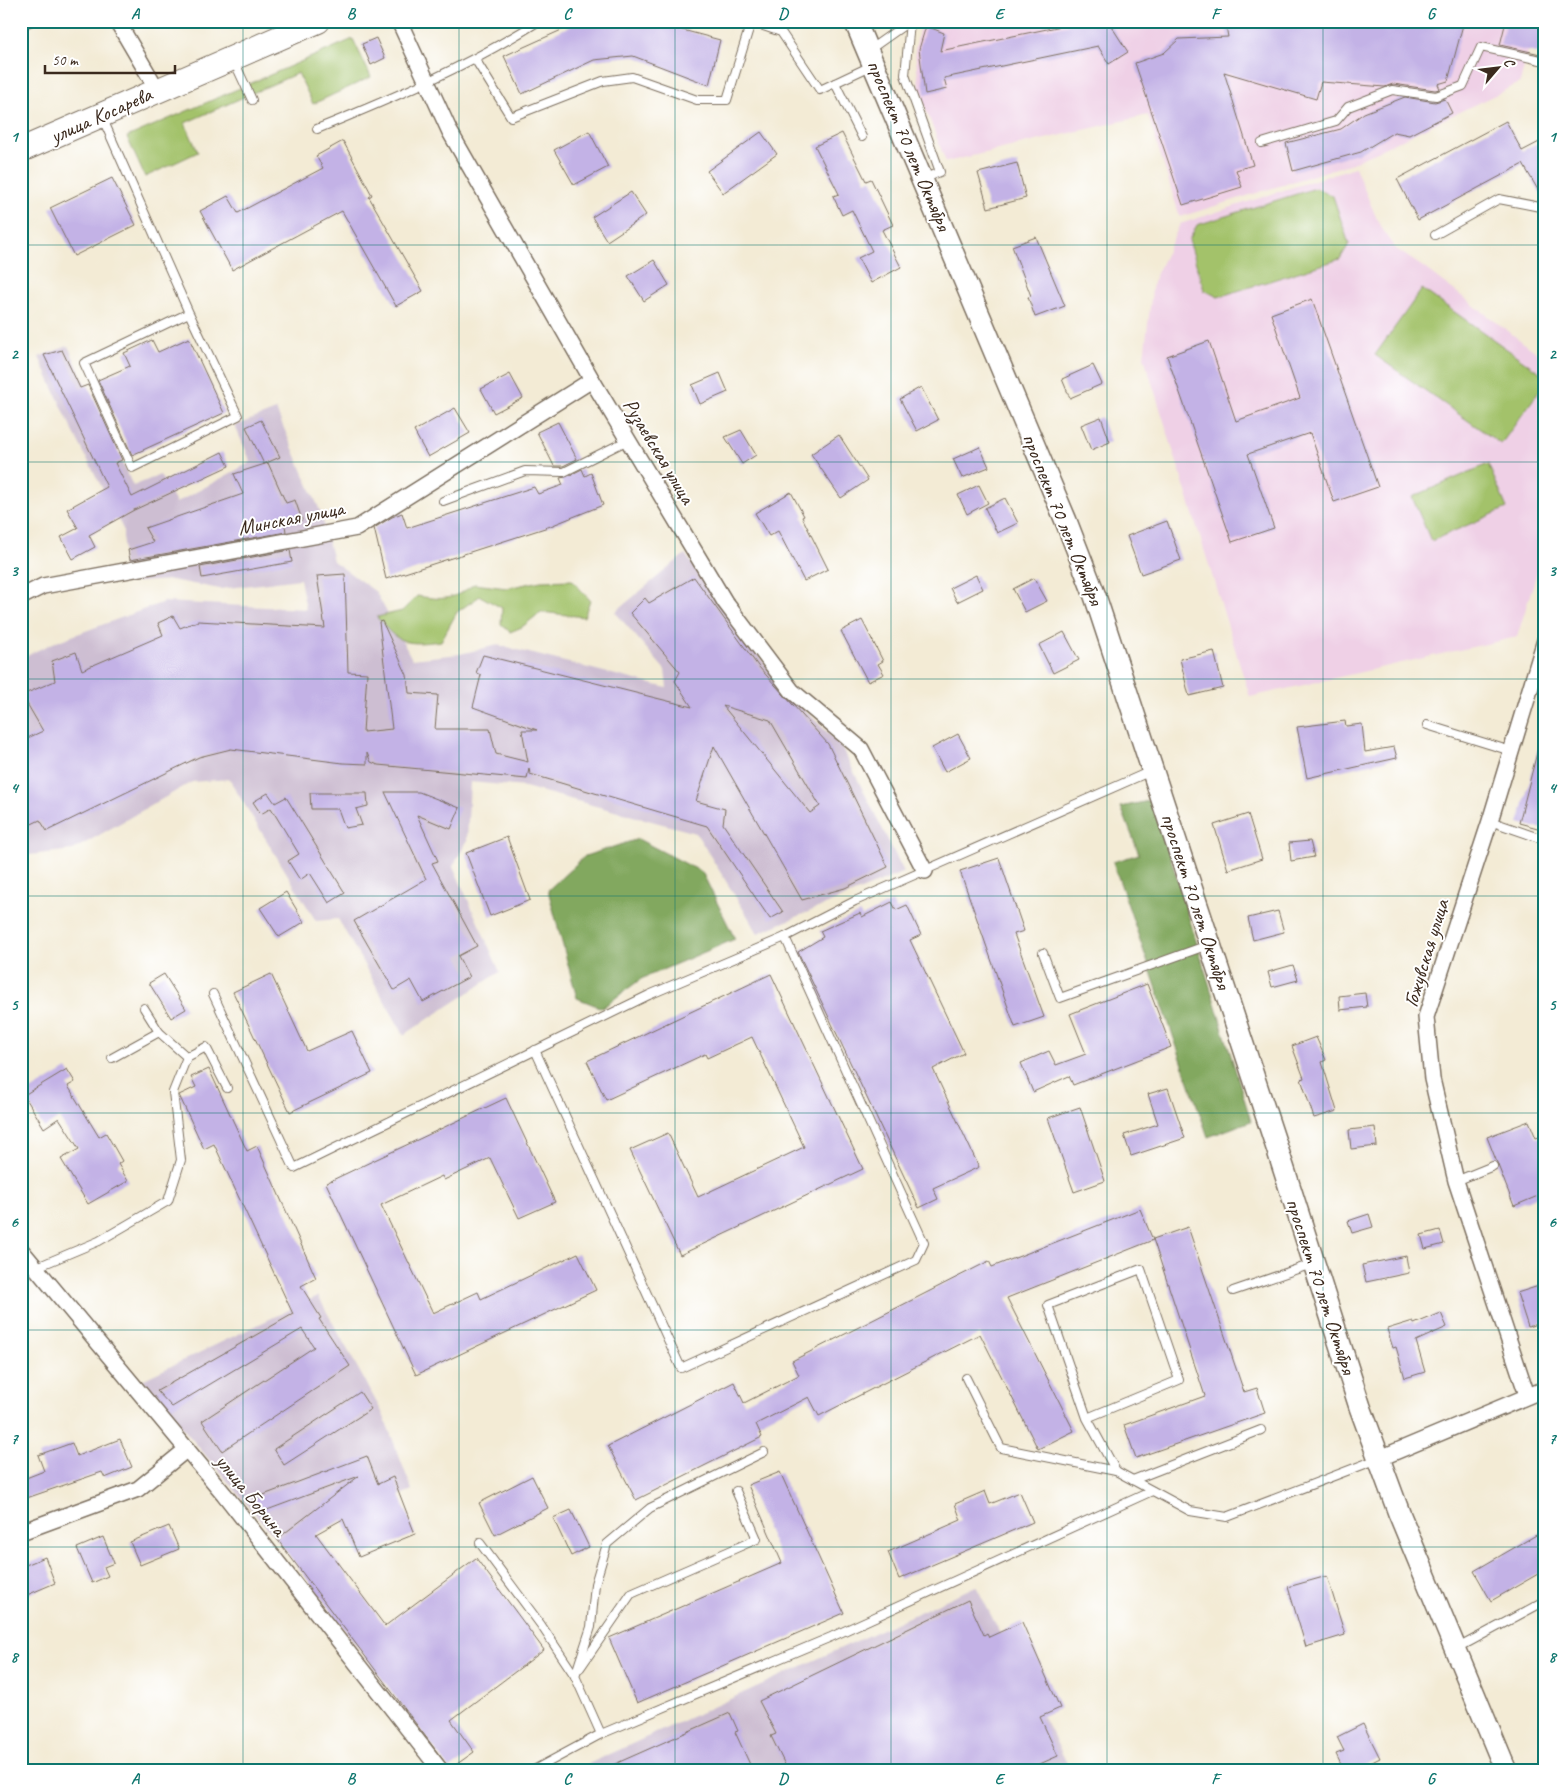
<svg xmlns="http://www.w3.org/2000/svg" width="1566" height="1792" font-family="Caveat,sans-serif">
  <rect width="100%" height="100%" fill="#fff"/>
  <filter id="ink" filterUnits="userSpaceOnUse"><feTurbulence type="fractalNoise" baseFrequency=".02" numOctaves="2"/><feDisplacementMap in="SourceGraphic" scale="10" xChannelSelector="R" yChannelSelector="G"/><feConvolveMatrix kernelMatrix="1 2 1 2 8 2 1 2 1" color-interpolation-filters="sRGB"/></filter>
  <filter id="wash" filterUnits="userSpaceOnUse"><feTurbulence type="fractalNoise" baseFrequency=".0096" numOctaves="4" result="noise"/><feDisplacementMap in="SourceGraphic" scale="20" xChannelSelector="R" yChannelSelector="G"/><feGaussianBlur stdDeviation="1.12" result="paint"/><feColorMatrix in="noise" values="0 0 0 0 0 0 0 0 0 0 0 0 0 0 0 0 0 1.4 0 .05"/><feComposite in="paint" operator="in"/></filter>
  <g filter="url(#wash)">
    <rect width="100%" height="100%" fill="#f3ebd5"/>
    <g fill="#efd0e6">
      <polygon points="933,21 1535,21 1520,83 1352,163 1180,217 1148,115 946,162 920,94 915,51 920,25"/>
      <polygon points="1355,167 1379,224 1396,249 1423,267 1545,359 1545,546 1517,637 1250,697 1144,357 1153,282 1180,224"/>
    </g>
    <g fill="#cdbed2">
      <polygon points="68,346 133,486 160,475 176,503 251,462 235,426 276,410 321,513 333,561 376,592 412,659 460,654 498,645 667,688 665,670 615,612 685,554 710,590 782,687 841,746 904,872 758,933 696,833 525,787 470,782 467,841 453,866 500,972 404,1035 338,919 316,921 229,779 192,782 73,850 21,856 21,658 53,643 164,602 306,609 300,579 220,589 171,580 123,583 123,529 71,427 39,357"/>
      <polygon points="318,1296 383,1414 412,1490 283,1547 142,1380"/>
      <polygon points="976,1586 1071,1771 573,1771"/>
    </g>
    <g fill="#a3c26a" stroke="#6f7644">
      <polygon points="353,39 371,77 313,104 298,73 185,123 198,152 145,177 127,137"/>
      <polygon points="1316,188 1333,196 1349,244 1340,259 1218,297 1204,290 1189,240 1197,225"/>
      <polygon points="1422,289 1545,376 1545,383 1501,444 1375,355"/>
      <polygon points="1488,464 1507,508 1431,541 1412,497"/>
      <path d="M 572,580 L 590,600 L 584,617 L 541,612 L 522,627 L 510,632 L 501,624 L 502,608 L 480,596 L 457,612 L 441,641 C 408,645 398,645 377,617 L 402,611 L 417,596 C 443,600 452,601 474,584 L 507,588 L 541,581 Z"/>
    </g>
    <g fill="#82a85e" stroke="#5e693e">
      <polygon points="1153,800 1251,1121 1208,1137 1113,862 1139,854 1121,807"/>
      <polygon points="638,839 702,872 735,939 641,979 602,1008 577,998 548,890 585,856"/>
    </g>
    <g id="blocks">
      <g fill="#c3b2e6" fill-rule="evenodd">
        <polygon points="649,21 720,40 709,85 633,56 594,60 522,94 504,56 577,23"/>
        <polygon points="1086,21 1108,21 1128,52 1109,64 1098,46 944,78 947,89 925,94 919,49 926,26 944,33 940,51"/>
        <polygon points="1225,21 1464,21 1448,81 1438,84 1440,89 1435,90 1393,84 1385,87 1321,82 1316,99 1224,72 1253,165 1236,170 1242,187 1183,205 1135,63 1164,53 1179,39 1228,37"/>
        <polygon points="1506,21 1545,21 1545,55 1500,45"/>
        <polygon points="376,38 385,58 371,65 362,44"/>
        <polygon points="1405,97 1435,102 1445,99 1452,113 1409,135 1394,132 1361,152 1293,171 1286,143 1341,129 1364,113"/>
        <polygon points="1506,121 1522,151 1545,139 1545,202 1523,164 1418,220 1397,179"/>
        <polygon points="589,131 608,167 574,185 554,150"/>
        <polygon points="761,132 777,154 723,193 707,171"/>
        <polygon points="842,133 866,181 871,179 893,225 882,230 901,267 871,283 858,258 872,251 852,210 842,215 833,196 839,194 815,146"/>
        <polygon points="343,141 372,195 369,197 423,291 396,306 342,211 232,270 200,211 228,196 238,213 323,168 316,156"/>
        <polygon points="1017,163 1026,198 988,208 978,173"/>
        <polygon points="112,178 136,225 74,256 50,208"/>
        <polygon points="631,192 646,215 607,241 592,217"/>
        <polygon points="1036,237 1065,306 1035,317 1028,297 1031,296 1012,246"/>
        <polygon points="654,260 669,285 644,301 628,276"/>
        <polygon points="1312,299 1378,487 1334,502 1310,433 1248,454 1274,528 1232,542 1167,356 1209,341 1236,421 1300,398 1271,314"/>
        <polygon points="189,338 224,413 132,455 98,380 130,366 124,353 152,340 158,352"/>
        <polygon points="62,350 80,388 88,385 122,460 115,463 132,497 222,452 229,466 134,510 89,535 95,547 73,559 61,537 78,528 67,509 107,487 44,355"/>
        <polygon points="1093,365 1102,384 1070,398 1062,379"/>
        <polygon points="720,373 728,392 700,404 692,385"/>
        <polygon points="510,374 523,398 494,413 481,389"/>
        <polygon points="921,387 938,420 917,431 900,399"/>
        <polygon points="455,408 470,433 428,457 414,431"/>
        <polygon points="1101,417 1110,442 1091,450 1081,425"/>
        <polygon points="261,420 280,457 264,464 246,427"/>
        <polygon points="558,422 577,459 563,466 554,466 537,432"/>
        <polygon points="741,430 756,455 742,464 725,437"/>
        <polygon points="839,435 868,480 841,498 811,454"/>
        <polygon points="980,447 989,467 962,478 953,459"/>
        <polygon points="268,463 286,503 295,500 302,520 285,525 286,532 130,560 128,550 153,542 145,528 243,494 234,474"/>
        <polygon points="582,469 585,476 591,473 603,505 548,527 386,579 374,528 392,517 402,513 407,528 534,487 538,494 563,485 560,478 566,477"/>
        <polygon points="979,485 988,503 967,514 958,495"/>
        <polygon points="791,492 804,516 802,517 828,569 804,581 778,531 769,536 755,513"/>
        <polygon points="1005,498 1018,523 997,533 985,508"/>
        <polygon points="1167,521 1181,560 1141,574 1127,536"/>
        <polygon points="290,550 292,562 202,578 200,567"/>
        <path d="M 345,574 L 348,672 L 367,673 L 363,732 L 392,729 L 379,622 L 382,621 L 407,675 L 409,693 L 438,695 L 435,729 L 490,729 L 496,754 L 528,762 L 522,730 L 537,730 L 473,707 L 481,675 L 476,673 L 483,655 L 692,707 L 675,681 L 680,672 L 630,613 L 645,598 L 649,603 L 694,577 L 758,666 L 828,744 L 888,867 L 845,888 L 802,900 L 714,746 L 696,801 L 725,809 L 723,824 L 783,912 L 770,919 L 707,826 L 530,774 L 529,768 L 527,779 L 378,765 L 371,762 L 367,753 L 367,764 L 343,763 L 231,749 L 199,757 L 47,831 L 40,820 L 21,829 L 21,741 L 43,731 L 22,695 L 55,681 L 52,661 L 76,652 L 82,670 L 163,635 L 158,623 L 173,616 L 180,628 L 198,621 L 325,628 L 317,576 ZM 723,706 L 770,720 L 820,806 L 810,813 Z"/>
        <polygon points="976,575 983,589 957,602 950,588"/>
        <polygon points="1034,578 1047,601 1025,612 1013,589"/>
        <polygon points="862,620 883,661 878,664 884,674 868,682 841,631"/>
        <polygon points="1064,632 1079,660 1053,673 1039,645"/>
        <polygon points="1214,651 1223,688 1189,696 1180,659"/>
        <polygon points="1345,721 1346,726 1362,724 1365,752 1394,747 1397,758 1307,778 1297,727"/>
        <polygon points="958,734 971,758 945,772 932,748"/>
        <polygon points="1540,741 1545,742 1545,830 1519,823"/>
        <polygon points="385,792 419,792 460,808 451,829 417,815 438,861 432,863 477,946 458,956 469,977 423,1002 411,980 394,990 354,921 426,879"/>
        <polygon points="268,793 275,803 286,797 345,893 329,903 310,873 300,880 288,861 299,854 271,808 261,814 253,802"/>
        <polygon points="310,793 367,793 368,806 356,809 362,825 345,828 338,809 311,809"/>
        <polygon points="1248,814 1262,859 1228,870 1214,825"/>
        <polygon points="507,837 530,900 490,916 466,853"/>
        <polygon points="1310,841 1314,857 1291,861 1289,843"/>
        <polygon points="999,858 1024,931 1014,934 1044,1017 1015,1027 960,871"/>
        <polygon points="286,892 304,922 279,937 260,908"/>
        <polygon points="892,902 896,910 907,905 921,935 910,940 964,1053 933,1069 979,1167 933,1188 938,1199 919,1208 798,952 823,937 820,931 860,913 862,917"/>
        <polygon points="1278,911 1284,932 1253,940 1248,918"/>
        <polygon points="1293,965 1298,980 1272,987 1268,972"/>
        <polygon points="164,974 186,1009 171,1018 149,983"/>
        <polygon points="271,974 307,1051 352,1031 372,1073 290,1112 233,992"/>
        <polygon points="771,974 863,1169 680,1255 630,1150 668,1133 698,1197 804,1147 752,1037 707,1058 705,1054 606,1100 587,1061"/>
        <polygon points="1147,984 1171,1047 1073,1085 1069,1076 1033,1092 1021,1063 1049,1051 1056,1065 1086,1054 1070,1014"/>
        <polygon points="1365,993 1367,1007 1340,1010 1339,996"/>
        <polygon points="1316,1037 1326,1060 1322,1062 1337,1111 1314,1118 1301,1079 1304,1078 1292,1046"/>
        <polygon points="67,1069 75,1082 68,1086 99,1137 106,1133 122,1161 118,1164 128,1181 88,1204 61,1159 79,1149 59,1118 44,1128 24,1095"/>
        <polygon points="209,1069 247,1151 257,1146 316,1278 301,1286 321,1318 319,1319 350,1366 222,1451 202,1421 314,1347 302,1329 172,1407 157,1391 293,1314 214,1144 204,1149 179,1095 196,1087 191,1077"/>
        <polygon points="1168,1088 1185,1138 1131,1156 1124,1135 1158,1124 1148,1094"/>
        <polygon points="506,1098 555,1202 519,1218 490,1158 444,1180 442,1176 381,1205 433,1313 478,1292 481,1299 578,1253 596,1290 416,1375 326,1183"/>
        <polygon points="1080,1107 1105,1181 1074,1192 1048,1118"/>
        <polygon points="1529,1121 1536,1138 1545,1135 1545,1193 1514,1206 1487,1137"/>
        <polygon points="1375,1127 1377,1146 1351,1149 1349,1130"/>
        <polygon points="1140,1209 1153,1240 1007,1298 1074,1431 1038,1449 980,1334 819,1416 809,1397 756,1424 762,1437 636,1500 608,1446 734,1382 744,1403 799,1375 792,1361 989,1261 992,1267"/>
        <polygon points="1369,1214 1373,1227 1352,1233 1348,1221"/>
        <polygon points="1188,1227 1244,1392 1257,1388 1265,1413 1136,1458 1124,1425 1205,1396 1153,1239"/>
        <polygon points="1440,1230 1444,1244 1425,1249 1421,1235"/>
        <polygon points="1406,1256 1409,1273 1366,1282 1362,1265"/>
        <polygon points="1545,1284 1545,1321 1528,1327 1517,1293"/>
        <polygon points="1441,1313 1447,1327 1416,1341 1425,1372 1405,1378 1396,1347 1393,1348 1387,1329 1413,1321 1414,1324"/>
        <polygon points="360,1392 371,1409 284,1465 274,1449"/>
        <polygon points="120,1439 132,1467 105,1478 102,1472 21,1500 21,1480 44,1471 38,1455 72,1443 77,1456"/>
        <polygon points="367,1456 378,1484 393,1477 415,1534 359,1557 343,1519 316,1534 385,1626 476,1558 544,1650 451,1720 474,1752 450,1769 277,1539 359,1476 259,1513 253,1499"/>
        <polygon points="780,1472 844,1613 637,1703 609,1638 782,1563 748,1485"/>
        <polygon points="532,1476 548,1508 495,1535 479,1503"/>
        <polygon points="985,1491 990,1504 1020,1492 1033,1522 899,1579 888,1552 961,1520 955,1504"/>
        <polygon points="571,1510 589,1547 571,1556 553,1518"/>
        <polygon points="169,1526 179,1549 140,1565 130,1542"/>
        <polygon points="1545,1530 1545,1570 1491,1601 1474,1571"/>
        <polygon points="103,1537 114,1563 104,1567 108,1576 92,1583 77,1548"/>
        <polygon points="45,1557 55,1583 27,1595 21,1582 21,1567"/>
        <polygon points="1327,1576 1345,1635 1306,1647 1288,1587"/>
        <polygon points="968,1600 984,1635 987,1633 989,1637 1022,1622 1060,1708 1040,1717 1058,1756 1024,1771 788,1771 771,1736 776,1734 759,1701"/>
        <polygon points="730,1713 738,1731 735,1732 753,1771 599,1771"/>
        <polygon points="1363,1724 1380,1758 1354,1771 1344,1771 1336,1754 1344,1751 1337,1737"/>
      </g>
    </g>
  </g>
  <g filter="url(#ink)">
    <use href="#blocks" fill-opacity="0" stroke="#7b6e5e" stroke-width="1"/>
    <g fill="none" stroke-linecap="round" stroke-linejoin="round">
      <defs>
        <g id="lane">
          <polyline points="749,21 781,32 820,90 873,65"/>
          <polyline points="910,22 905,75 940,172 923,179"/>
          <polyline points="21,26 32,21"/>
          <polyline points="869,50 910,21"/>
          <polyline points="475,59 511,117 603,81 632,77 697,100 727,100 751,22"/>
          <polyline points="234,61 252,100"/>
          <polyline points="835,83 862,137"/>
          <polyline points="102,117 189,313 84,363 132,468 238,416 189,313"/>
          <path d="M 317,129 C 393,98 469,66 539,21"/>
          <polyline points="1262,143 1336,121 1348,107 1392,90 1436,96 1463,86 1481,47 1545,61"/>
          <polyline points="1435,235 1499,199 1545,208"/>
          <polyline points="443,501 525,471 564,472 628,440"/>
          <polyline points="1427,725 1511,751"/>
          <polyline points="1490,821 1545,840"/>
          <polyline points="1043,953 1060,998 1208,945"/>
          <polyline points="213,994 294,1168 649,995 785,937 855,901 1151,771"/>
          <polyline points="144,1008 159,1032 187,1057"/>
          <polyline points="535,1050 681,1368 916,1260 924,1243 785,937"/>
          <polyline points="112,1058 159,1032"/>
          <polyline points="1456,1181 1493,1166"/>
          <polyline points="37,1267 99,1241 168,1201 181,1160 173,1092 187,1057 206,1047 227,1088"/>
          <polyline points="1233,1291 1312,1264"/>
          <polyline points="966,1378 1001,1448 1116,1471"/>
          <polyline points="1087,1418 1179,1380 1141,1269 1048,1305 1087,1418 1116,1471 1190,1511 1227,1517 1378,1459"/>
          <polyline points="1133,1480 1261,1430"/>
          <polyline points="480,1543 541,1625 575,1676 601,1734"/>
          <polyline points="1456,1649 1545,1601"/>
          <polyline points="580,1668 631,1594 757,1539 736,1491"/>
          <polyline points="575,1676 591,1627 595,1584 607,1544 650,1508 764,1452"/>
          <polyline points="532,1771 601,1734 831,1637 1152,1491"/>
        </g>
        <g id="street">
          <polyline points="117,21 158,91"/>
          <polyline points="399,21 450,132 592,380 725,602 792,691 861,749 925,871"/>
          <polyline points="21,597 43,586 357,528 592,380"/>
          <polyline points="21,1250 224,1494 441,1771"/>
          <polyline points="1527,1395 1456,1181 1432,1079 1426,1017 1490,821 1545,640"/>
          <polyline points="1378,1459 1545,1389"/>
          <polyline points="21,1532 138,1489 187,1449"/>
        </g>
        <polyline id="secondary" points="855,21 1066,521 1095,596 1279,1154 1360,1407 1399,1513 1506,1771"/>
        <polyline id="primary" points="21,150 318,21"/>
      </defs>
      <use href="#lane" stroke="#7b6e5e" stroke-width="10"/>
      <use href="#street" stroke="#7b6e5e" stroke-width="18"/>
      <use href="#secondary" stroke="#7b6e5e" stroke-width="24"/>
      <use href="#primary" stroke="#7b6e5e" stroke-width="26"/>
      <use href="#lane" stroke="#fff" stroke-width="8"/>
      <use href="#street" stroke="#fff" stroke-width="15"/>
      <use href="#secondary" stroke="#fff" stroke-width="21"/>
      <use href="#primary" stroke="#fff" stroke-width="24"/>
    </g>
  </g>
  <path fill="none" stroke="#0f766e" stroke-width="1" stroke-opacity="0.55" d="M 243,21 L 243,1771M 459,21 L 459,1771M 675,21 L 675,1771M 891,21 L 891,1771M 1107,21 L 1107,1771M 1323,21 L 1323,1771M 21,245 L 1545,245M 21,462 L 1545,462M 21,679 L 1545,679M 21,896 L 1545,896M 21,1113 L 1545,1113M 21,1330 L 1545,1330M 21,1547 L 1545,1547"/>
  <g text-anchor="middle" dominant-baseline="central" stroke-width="4" stroke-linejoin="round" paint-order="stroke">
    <g font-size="21" fill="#3b2a1e" stroke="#fff">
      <text transform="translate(101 115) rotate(-24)">улица Косарева</text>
      <text transform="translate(909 145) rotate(67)">проспект 70 лет Октября</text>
      <text transform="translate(659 451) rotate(59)">Рузаевская улица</text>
      <text transform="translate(291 518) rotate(-11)">Минская улица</text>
      <text transform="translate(1063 519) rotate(68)">проспект 70 лет Октября</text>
      <text transform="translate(1196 901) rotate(72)">проспект 70 лет Октября</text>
      <text transform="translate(1426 953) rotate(-73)">Гожувская улица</text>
      <text transform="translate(1321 1286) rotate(72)">проспект 70 лет Октября</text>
      <text transform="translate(251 1495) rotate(51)">улица Борина</text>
    </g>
  </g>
  <rect width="1566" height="1792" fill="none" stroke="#fff" stroke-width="55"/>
  <g transform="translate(1498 68) rotate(62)" stroke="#ffffff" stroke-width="4" paint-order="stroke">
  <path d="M0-4L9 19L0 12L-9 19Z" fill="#3b2a1e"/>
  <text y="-8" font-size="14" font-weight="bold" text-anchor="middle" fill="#3b2a1e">С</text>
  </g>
  <path d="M45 65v8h130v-8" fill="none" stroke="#3b2a1e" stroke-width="2.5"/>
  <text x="52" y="65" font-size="15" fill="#3b2a1e" stroke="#ffffff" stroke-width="4" paint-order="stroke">50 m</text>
  <rect x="28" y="28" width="1510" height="1736" fill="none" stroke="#0f766e" stroke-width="2"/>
  <g font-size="16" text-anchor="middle" font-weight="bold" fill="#0f766e">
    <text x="135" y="19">A</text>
    <text x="351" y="19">B</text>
    <text x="567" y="19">C</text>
    <text x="783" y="19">D</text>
    <text x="999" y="19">E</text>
    <text x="1215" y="19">F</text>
    <text x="1431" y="19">G</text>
    <text x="14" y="142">1</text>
    <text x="1552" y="142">1</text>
    <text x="14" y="359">2</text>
    <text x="1552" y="359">2</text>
    <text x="14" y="576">3</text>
    <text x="1552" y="576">3</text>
    <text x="14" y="793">4</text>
    <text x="1552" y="793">4</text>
    <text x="14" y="1010">5</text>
    <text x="1552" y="1010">5</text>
    <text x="14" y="1227">6</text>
    <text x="1552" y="1227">6</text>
    <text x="14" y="1444">7</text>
    <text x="1552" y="1444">7</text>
    <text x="14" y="1662">8</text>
    <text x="1552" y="1662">8</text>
    <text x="135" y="1784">A</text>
    <text x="351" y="1784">B</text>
    <text x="567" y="1784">C</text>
    <text x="783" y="1784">D</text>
    <text x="999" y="1784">E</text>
    <text x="1215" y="1784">F</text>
    <text x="1431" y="1784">G</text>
  </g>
</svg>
